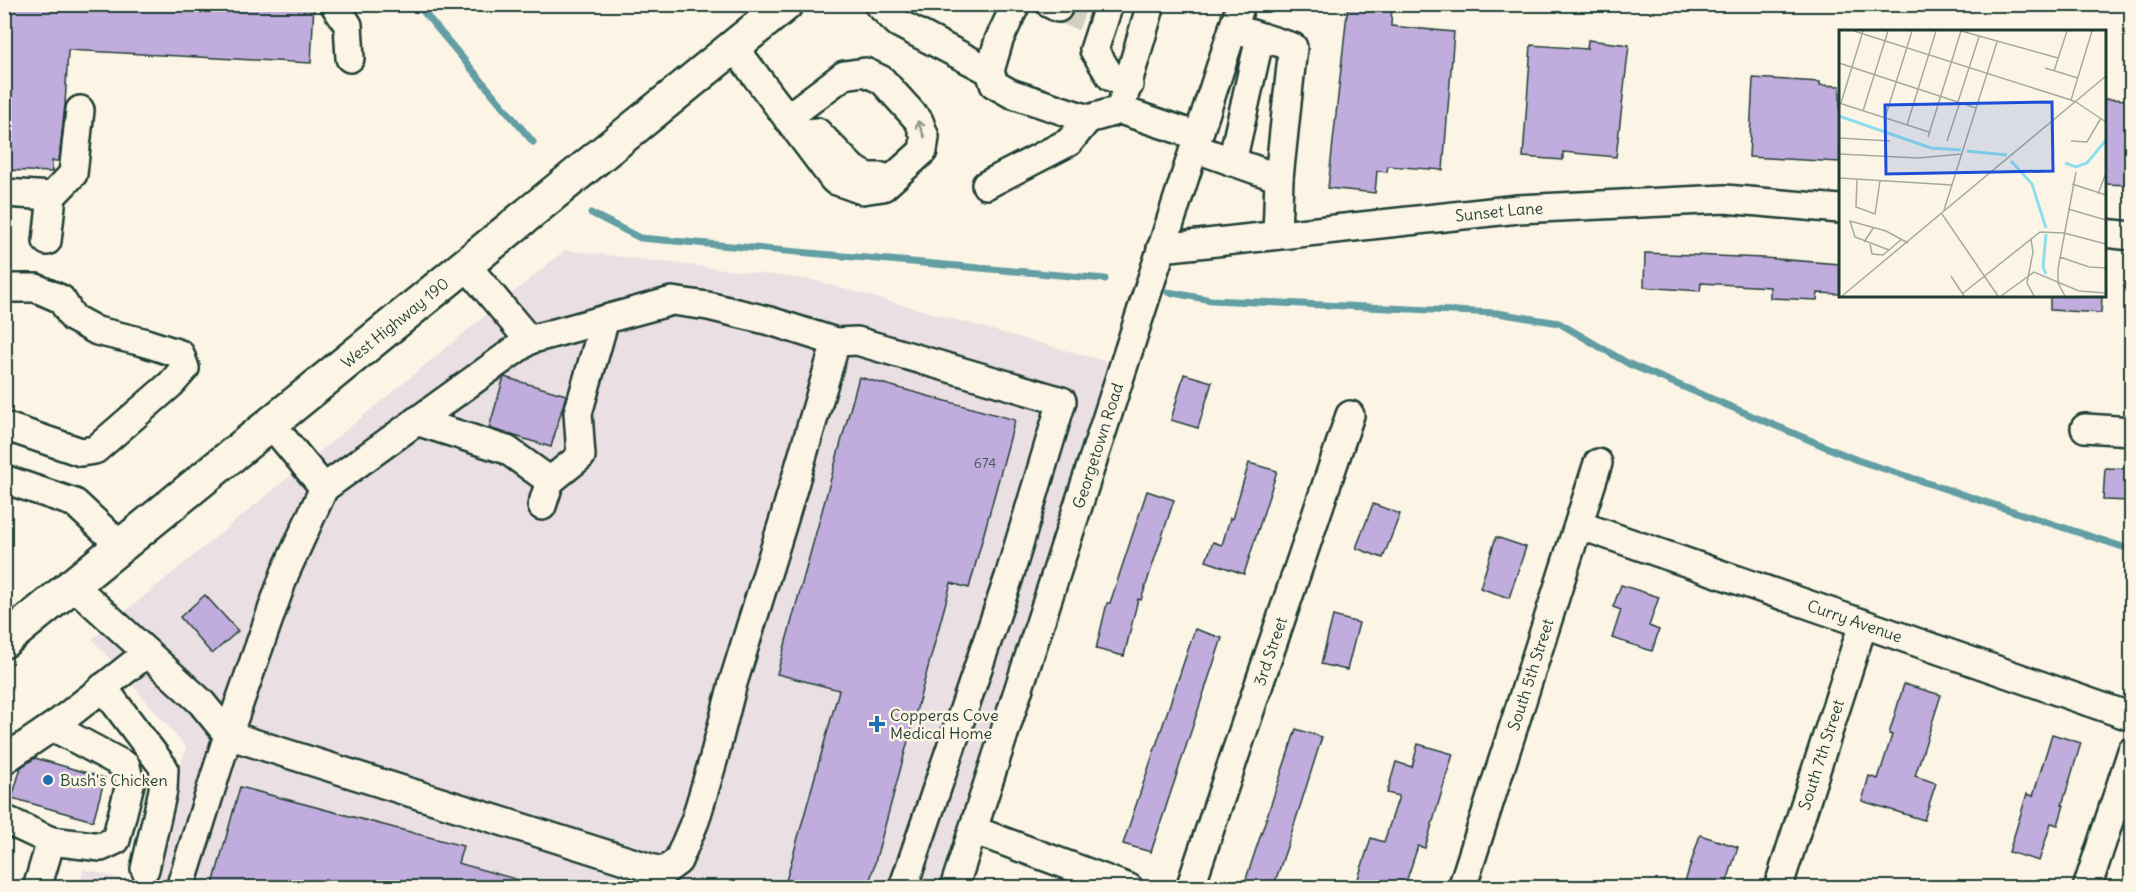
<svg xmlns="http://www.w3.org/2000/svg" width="2136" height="892" font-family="Delius,sans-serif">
  <rect width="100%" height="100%" fill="#fcf5e5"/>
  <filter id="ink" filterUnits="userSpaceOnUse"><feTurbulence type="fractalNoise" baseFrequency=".0167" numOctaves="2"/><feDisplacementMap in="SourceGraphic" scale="12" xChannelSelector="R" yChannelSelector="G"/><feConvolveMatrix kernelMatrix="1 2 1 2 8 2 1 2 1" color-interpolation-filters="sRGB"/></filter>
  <g filter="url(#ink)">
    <polygon fill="#eadfe3" points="565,250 813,280 1108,362 937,887 78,888 84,869 147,886 186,747 92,639"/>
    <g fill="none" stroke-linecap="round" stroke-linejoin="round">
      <g stroke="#629ea3" stroke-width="7">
        <polyline points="417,4 533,142"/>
        <polyline points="591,213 640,238 1105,279"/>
        <polyline points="1168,292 1211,300 1497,313 1559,323 1629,364 1857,460 2132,550"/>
      </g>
    </g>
    <g fill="#c1addd" stroke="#1f3d34" stroke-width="1.5">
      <polygon points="4,4 314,4 311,63 68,50 65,105 59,161 52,161 52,172 4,170"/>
      <polygon points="1348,4 1392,4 1391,26 1454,32 1443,170 1388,166 1387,172 1377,171 1375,193 1328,188"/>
      <polygon points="1588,40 1629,45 1616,157 1563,152 1563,160 1523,157 1531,45 1587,49"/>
      <polygon points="1753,78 1820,82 1820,85 1840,86 1840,162 1749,157"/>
      <polygon points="2104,99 2132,100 2132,185 2104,184"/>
      <polygon points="1645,253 1763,258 1840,264 1840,294 1818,293 1817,300 1770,298 1770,287 1701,283 1700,291 1644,287"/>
      <polygon points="2050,296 2102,296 2101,313 2050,310"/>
      <polygon points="1184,374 1212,382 1198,428 1171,420"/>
      <polygon points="504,377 566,395 551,447 489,428"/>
      <polygon points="859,377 1015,420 969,588 951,583 868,888 784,888 839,690 777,674"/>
      <polygon points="1249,463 1277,471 1244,574 1206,561 1213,542 1222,545 1230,518 1232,519"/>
      <polygon points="2105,468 2132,469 2132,501 2103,500"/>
      <polygon points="1147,491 1174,500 1141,600 1138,599 1124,656 1096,649 1107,603 1110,603"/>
      <polygon points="1373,504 1400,514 1383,558 1356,548"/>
      <polygon points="1496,537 1526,547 1509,598 1480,588"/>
      <polygon points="1621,585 1659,597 1649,626 1659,630 1652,651 1612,638 1621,610 1613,607"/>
      <polygon points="205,595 238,631 212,654 180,617"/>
      <polygon points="1333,616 1359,623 1347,670 1321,664"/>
      <polygon points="1195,629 1222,638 1151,852 1123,844"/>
      <polygon points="1904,684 1941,695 1915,776 1936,783 1924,820 1862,801 1869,776 1878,779 1892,735 1889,734"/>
      <polygon points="1296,729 1322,737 1290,838 1273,888 1243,888"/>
      <polygon points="2052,734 2081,743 2062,805 2064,805 2058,825 2051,823 2039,861 2009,852 2027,794 2033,796"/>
      <polygon points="1418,744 1453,754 1425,848 1418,846 1404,888 1355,888 1371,838 1384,842 1399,796 1387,793 1396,762 1412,767"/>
      <polygon points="35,758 105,778 93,821 12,798 21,767"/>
      <polygon points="240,787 463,846 458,863 526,882 525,888 212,888"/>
      <polygon points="1700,835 1738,847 1725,888 1683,888"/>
    </g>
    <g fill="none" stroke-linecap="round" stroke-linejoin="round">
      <polyline stroke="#d0d0c2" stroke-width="27" stroke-dasharray="27 14" stroke-linecap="butt" points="1058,8 1084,18"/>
      <defs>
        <g id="minor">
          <polyline points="334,4 348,25 350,58"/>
          <polyline points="878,4 898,23 990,71"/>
          <polyline points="1016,4 999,40 990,71 994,84 1010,93 1088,119 1120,110"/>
          <polyline points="1050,4 1058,8"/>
          <polyline points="1109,4 1094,50 1111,77 1129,85"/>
          <polyline points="1151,4 1120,110 1198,136"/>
          <polyline points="1233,28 1293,47 1279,178"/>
          <polyline points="734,47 834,180 862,190 883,187 923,151 925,137 919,121 882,80 865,72 844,75 787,118"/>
          <polyline points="806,133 817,132 853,169 868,177 882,177"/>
          <polyline points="1194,148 1279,178 1277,235"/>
          <polyline points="1232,162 1260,37"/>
          <polyline points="986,185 1069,142 1088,119"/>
          <polyline points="4,193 52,196 73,174 80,110"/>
          <polyline points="2104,233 2132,236"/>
          <polyline points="47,241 52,196"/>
          <path id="s1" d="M 1161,248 L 1518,209 L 1725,199 L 1840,209"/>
          <polyline points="466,265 529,340 672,301 708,306 770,321 836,342"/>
          <polyline points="4,288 36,288 61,299 73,318 97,331 143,342 180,354 185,368 171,384 95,450 81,452 4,426"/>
          <polyline points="416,421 507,450 550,481 581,456 578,413 605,319"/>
          <polyline points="271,424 324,488 529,340"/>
          <polyline points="2085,428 2132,431"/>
          <polyline points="4,479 75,503 121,546"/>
          <polyline points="542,506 550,481"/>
          <path id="s2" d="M 1579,525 L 2132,717"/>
          <polyline points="73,585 201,702 228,735 663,872 678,861 695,821 713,761 733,683 784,519 836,342 857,341 1062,401 1009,577 903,888"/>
          <polyline points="103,687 164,768 163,790 145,869"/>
          <polyline points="4,760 58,723 147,653"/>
          <polyline points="4,819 51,841 37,888"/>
          <polyline points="973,830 1129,888"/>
          <polyline points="51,841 101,847 116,840 130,784 126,766 53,727"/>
          <polyline points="180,888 228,735 285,573 324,488"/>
          <path id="s3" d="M 954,888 L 1241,4"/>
          <path id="s4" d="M 1190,888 L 1350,415"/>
          <path id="s5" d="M 1462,888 L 1598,463"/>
          <path id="s6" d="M 1778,888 L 1863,624"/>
          <polyline points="2087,888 2132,751"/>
        </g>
        <g id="major">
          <path id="s7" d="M 4,641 L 786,4"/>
        </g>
      </defs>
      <use href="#minor" stroke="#1f3d34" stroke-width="32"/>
      <use href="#major" stroke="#1f3d34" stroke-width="38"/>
      <use href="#minor" stroke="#fcf5e5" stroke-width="27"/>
      <use href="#major" stroke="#fcf5e5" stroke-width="33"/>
    </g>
    <defs><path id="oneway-shaft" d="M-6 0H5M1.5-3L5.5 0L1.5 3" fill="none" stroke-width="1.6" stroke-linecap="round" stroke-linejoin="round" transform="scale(1.5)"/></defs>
    <use stroke="#8e998c" href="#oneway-shaft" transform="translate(921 129) rotate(-113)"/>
  </g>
  <g fill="#1f6fb2" stroke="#fcf5e5" stroke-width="2">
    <path d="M874 715h6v6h6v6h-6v6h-6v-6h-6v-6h6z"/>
    <circle cx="48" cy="780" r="6"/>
  </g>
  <g text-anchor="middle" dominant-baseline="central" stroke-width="5" stroke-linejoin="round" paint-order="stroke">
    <g font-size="14" fill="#48595e">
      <text x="985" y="463">674</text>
    </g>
    <g font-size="16" fill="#1f3d34" stroke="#fcf5e5">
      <text stroke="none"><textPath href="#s1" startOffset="340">Sunset Lane</textPath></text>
      <text stroke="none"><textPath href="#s7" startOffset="504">West Highway 190</textPath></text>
      <text stroke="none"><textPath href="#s3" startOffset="465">Georgetown Road</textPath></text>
      <text stroke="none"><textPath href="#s2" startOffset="292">Curry Avenue</textPath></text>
      <text stroke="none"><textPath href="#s4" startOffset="250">3rd Street</textPath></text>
      <text stroke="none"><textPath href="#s5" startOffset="224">South 5th Street</textPath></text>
      <text stroke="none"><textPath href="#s6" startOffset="140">South 7th Street</textPath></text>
    </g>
    <g font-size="16" fill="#1f3d34" stroke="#fcf5e5" text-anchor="start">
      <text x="890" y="715">Copperas Cove<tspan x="890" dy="18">Medical Home</tspan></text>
      <text x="60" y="780">Bush's Chicken</text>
    </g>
  </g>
  <g transform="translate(1839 30)">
    <rect width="267" height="267" fill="#fcf5e5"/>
    <path fill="none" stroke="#8fdeed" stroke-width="3" d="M 0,86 L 92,118 L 122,120M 128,121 L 168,125M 172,131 L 193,154 L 207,198M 226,133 L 237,137 L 248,133 L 267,110M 207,204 L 204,237 L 207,244"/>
    <path fill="none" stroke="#a4ab9e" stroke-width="1.5" d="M 15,1 L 232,70M 122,1 L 219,28M 0,33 L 137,78M 206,38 L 239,48M 215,41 L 228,1M 119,72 L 140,7M 236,72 L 232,70 L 253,1M 237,72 L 267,92M 0,73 L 90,102M 2,73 L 24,1M 24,81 L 49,1M 46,88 L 73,1M 68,95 L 97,1M 89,107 L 122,1M 0,108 L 51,111M 108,111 L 121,72M 232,111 L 248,112 L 262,88M 0,124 L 79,128 L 123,124M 0,148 L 113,155M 18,149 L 17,177 L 36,184 L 41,151M 233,154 L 267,165M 259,164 L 267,143M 229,179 L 267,190M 105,180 L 158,12M 103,184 L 159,266M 192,209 L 194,222 L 188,253 L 195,266M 25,212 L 35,197M 31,214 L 33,224 L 44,225 L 63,209M 50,220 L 16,207 L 11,191 L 47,201 L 69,213M 221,227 L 250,237 L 267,238M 112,246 L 125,266M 123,264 L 201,202 L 225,203 L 267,214M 3,266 L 267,46M 162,266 L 195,242 L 240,261 L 267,263M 226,266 L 219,253 L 219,239 L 237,142"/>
    <path fill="#1d4ed8" fill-opacity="0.15" stroke="#1d4ed8" stroke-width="3" d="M 213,72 L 214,141 L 47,144 L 46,75 Z"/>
    <rect width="267" height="267" fill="none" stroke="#1f3d34" stroke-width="3"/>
  </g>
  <rect width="2136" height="892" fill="none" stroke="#fcf5e5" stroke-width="24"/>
  <rect x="12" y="12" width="2112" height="868" fill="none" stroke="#1f3d34" stroke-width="2" filter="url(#ink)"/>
</svg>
